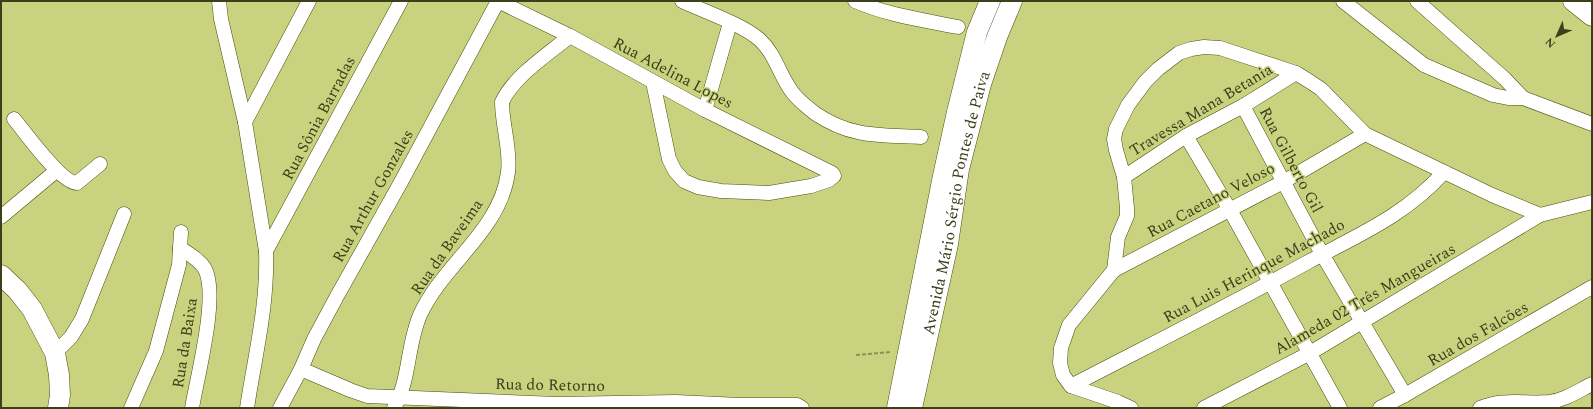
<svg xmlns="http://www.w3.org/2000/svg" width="1593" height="409" font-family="Spectral,serif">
  <rect width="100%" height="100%" fill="#c9d37f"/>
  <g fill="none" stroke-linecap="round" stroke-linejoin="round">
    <defs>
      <g id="street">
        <path d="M 219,1 L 221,19 L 245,122 L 266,251 C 268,305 255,355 247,408"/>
        <polyline points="498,1 570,36 705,110 832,173 834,176 829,180 811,186 769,193 721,191 698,187 684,181 675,171 669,159 653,82"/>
        <path d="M 682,1 C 703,11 744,25 760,40 C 775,54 779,73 790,89 C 796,99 807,107 816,114 C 852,138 880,135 921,137"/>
        <path d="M 855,1 C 887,15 923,20 958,27"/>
        <polyline points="1343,1 1424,65 1493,95 1508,98 1523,98 1592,124"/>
        <polyline points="1417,1 1505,79 1523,98"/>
        <polyline points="1243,106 1322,254 1405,395"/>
        <polyline points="705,110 730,23"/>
        <path d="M 14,119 C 25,132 61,183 77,183 L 100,164"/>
        <polyline points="245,122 309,1"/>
        <polyline points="1186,136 1230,210 1340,408"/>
        <polyline points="1124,177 1186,136 1243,106 1296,73"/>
        <polyline points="1,217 56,171"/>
        <path d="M 180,248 C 189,254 200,260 205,269 C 219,296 197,377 192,408"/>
        <polyline points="266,251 401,1"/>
        <polyline points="1114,270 1283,182 1365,134"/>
        <polyline points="55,353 71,337 82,319 124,214"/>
        <polyline points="301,369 350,390 367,396 556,404 676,402 740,405 797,405 802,408"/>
        <path d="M 1071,386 C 1150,345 1230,305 1308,262 C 1358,235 1406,215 1444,172"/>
        <polyline points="131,408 156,351 179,265 181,232"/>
        <polyline points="280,408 301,369 314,339 336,298 401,182 498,1"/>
        <path d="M 394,408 C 410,380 407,345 420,315 C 443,264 501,230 508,172 C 511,150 502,125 502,102 C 514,76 547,55 570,36"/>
        <polyline points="1131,408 1118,402 1071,386 1063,375 1060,363 1061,348 1069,325 1114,270 1118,237 1127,216 1127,208 1124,177 1116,150 1114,139 1116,129 1128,105 1145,82 1158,69 1179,53 1191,49 1204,47 1220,48 1296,73 1309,81 1321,89 1365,134 1492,195 1540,215"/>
        <polyline points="1204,408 1310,353 1540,215 1592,202"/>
        <polyline points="1380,408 1405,395 1592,287"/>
        <path d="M 1480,408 C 1503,398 1525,404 1549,402 C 1565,400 1578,391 1592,384"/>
      </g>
      <g id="secondary">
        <polyline points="1573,1 1592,16"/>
        <polyline points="1,275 17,290 32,309 55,353 59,375 60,395 58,408"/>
        <polyline points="897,408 943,176 957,112 977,32 990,1"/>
        <path id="s1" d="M 912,408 L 948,244 L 959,169 L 981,84 L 997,37 L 1012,1"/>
      </g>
    </defs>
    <use href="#street" stroke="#484d09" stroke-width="15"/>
    <use href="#secondary" stroke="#484d09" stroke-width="21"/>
    <polyline stroke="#8b9354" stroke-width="2" stroke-dasharray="4 2" stroke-linecap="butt" points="856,355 891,352"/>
    <use href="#street" stroke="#fff" stroke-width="14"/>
    <use href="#secondary" stroke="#fff" stroke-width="20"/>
  </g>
  <g text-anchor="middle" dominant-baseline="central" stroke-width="3" stroke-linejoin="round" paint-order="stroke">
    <g font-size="16" fill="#3b3f1c" stroke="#c9d37f">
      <text transform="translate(673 73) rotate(28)">Rua Adelina Lopes</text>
      <text transform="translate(1201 110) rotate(-31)">Travessa Mana Betania</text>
      <text transform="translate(319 118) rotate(-62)">Rua Sônia Barradas</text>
      <text transform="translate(1291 160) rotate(62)">Rua Gilberto Gil</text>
      <text transform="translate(373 196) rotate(-61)">Rua Arthur Gonzales</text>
      <text transform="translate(1211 200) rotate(-28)">Rua Caetano Veloso</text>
      <text stroke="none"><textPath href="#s1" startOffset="210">Avenida Mário Sérgio Pontes de Paiva</textPath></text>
      <text transform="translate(447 247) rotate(-55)">Rua da Baveima</text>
      <text transform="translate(1254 271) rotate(-28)">Rua Luis Herinque Machado</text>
      <text transform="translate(1365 299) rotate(-30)">Alameda 02 Três Mangueiras</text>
      <text transform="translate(1478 334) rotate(-30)">Rua dos Falcões</text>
      <text transform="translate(185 343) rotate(-81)">Rua da Baixa</text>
      <text transform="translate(550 385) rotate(1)">Rua do Retorno</text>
    </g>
  </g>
  <rect width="1593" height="409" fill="none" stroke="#3b3f1c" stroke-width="4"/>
  <g transform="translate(1557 36) rotate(225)" stroke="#c9d37f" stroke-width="3" paint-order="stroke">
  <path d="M0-3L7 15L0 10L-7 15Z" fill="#3b3f1c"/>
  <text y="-6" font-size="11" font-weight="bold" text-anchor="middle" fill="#3b3f1c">N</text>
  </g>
</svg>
